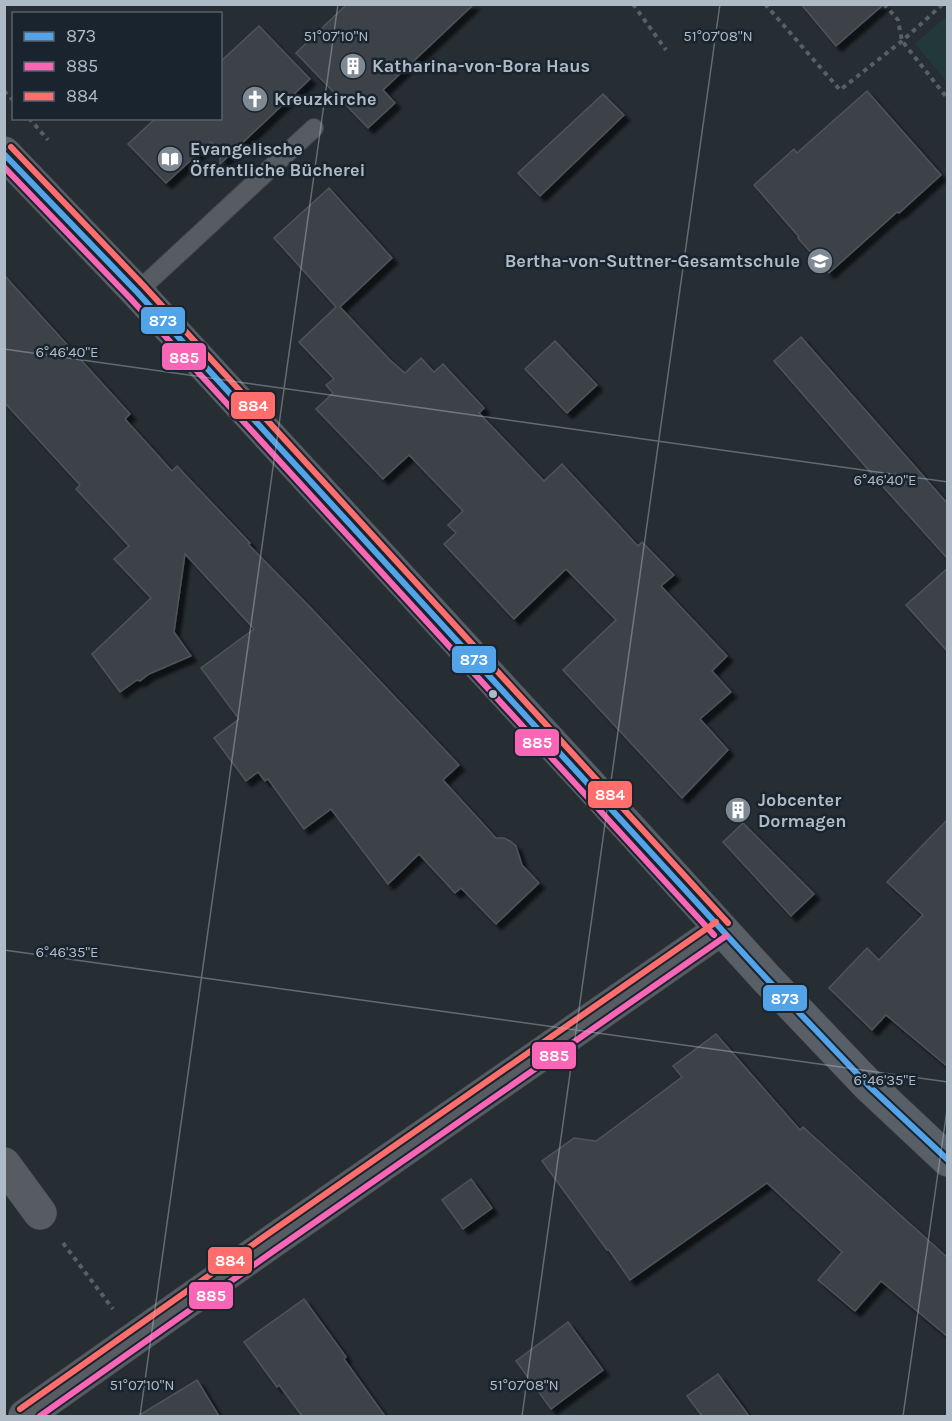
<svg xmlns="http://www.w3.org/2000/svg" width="952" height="1421" font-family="Karla,sans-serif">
  <defs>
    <filter id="shadow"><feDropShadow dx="5.5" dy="5.5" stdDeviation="1.5" flood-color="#0009"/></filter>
  </defs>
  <rect width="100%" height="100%" fill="#262d33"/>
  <polygon fill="#233839" points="947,16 947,82 915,44"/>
  <g fill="#3d4348" stroke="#4d545c" stroke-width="1.5" filter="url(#shadow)">
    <polygon points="347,4 474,4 383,90 395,103 368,128 296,53"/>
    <polygon points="801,4 884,4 836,46"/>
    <polygon points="259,26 310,79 220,164 220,152 211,142 166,183 128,144 156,118 220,118 220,62"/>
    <polygon points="867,91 941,175 899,213 897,212 829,273 798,238 799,237 754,185 794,149 797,153"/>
    <polygon points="603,94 624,115 540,196 518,173"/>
    <polygon points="329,188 392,258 340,307 390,360 405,373 421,358 434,372 443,364 484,408 479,413 544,481 562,464 638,546 642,542 674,575 661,586 727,656 712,671 731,692 700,719 728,750 682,798 563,670 616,620 566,569 514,619 444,544 456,533 448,525 463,511 409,455 383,479 316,409 333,393 326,385 334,379 299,342 336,307 274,238"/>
    <polygon points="4,275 130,414 125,419 172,471 177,466 250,543 248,544 310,607 459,765 443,780 496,838 504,838 510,841 516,846 522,865 539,883 496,924 461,888 455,893 419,854 388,884 331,809 304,829 268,779 265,781 258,772 246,781 214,738 239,719 201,668 254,629 185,554 174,632 191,656 149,674 140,681 137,680 120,692 92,654 151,598 114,559 129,546 76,489 80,485 4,402"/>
    <polygon points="801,337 948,504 948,559 885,489 774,361"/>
    <polygon points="555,341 597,385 567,413 525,369"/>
    <polygon points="948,568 948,652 906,605"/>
    <polygon points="948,819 948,1067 886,1015 872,1030 829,988 867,948 879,960 923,915 887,882"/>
    <polygon points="743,823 814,894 791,916 723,842"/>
    <polygon points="716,1034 800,1130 803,1127 948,1258 948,1337 881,1281 855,1311 818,1280 842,1252 767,1183 630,1280 609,1250 607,1250 542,1161 574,1138 596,1141 607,1133 682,1077 673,1066"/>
    <polygon points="471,1179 492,1208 463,1229 442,1200"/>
    <polygon points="304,1299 346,1357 344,1359 385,1416 302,1416 279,1385 277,1387 244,1342"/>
    <polygon points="568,1322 603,1370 551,1409 516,1361"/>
    <polygon points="718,1374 749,1416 702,1416 687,1396"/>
    <polygon points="197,1380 219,1416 138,1416"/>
  </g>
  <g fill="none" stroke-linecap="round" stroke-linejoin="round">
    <defs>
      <polyline id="lane" points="137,292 314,128"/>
      <g id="street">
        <polyline points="4,1164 40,1213"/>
        <polyline points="25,1416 270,1243 721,929"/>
      </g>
      <polyline id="secondary" points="4,153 137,292 615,812 766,978 869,1086 948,1160"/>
    </defs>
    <use href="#lane" stroke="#44494e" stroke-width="20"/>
    <use href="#street" stroke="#44494e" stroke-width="34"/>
    <use href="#secondary" stroke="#44494e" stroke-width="34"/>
    <g stroke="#585f65" stroke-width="4" stroke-dasharray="4.5 4.5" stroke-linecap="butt">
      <polyline points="633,4 666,50"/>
      <polyline points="765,4 840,90 902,41 943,4"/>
      <polyline points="884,4 898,20 902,41 948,99"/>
      <polyline points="4,91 14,101"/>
      <polyline points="29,118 48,140"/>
      <polyline points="63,1243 113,1309"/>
    </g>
    <use href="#lane" stroke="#565c62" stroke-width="18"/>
    <use href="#street" stroke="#565c62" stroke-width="33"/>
    <use href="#secondary" stroke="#595f67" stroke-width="33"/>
    <defs>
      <polyline id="bus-1" points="4,154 137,292 766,978 869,1086 948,1160"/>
      <g id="bus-2">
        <polyline points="4,167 130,298 714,935"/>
        <polyline points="40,1416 275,1250 726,936"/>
      </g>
      <g id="bus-3">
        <polyline points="11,147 144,286 728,923"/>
        <polyline points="20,1409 265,1236 716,922"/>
      </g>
    </defs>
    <use href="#bus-1" stroke="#19242e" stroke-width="10"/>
    <use href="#bus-2" stroke="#19242e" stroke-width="10"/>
    <use href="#bus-3" stroke="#19242e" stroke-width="10"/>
    <use href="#bus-1" stroke="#53a3e8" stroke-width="6"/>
    <use href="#bus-2" stroke="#f966b6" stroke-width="6"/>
    <use href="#bus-3" stroke="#ff6d6d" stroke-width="6"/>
  </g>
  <path fill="none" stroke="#aebac6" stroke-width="1.5" stroke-opacity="0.45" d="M 4,349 L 948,482M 4,950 L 948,1082M 140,1416 L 338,4M 522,1416 L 720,4M 903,1416 L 948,1103"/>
  <defs>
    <symbol id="building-disc" viewBox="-11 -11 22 22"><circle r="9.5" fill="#7e8993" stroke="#19242e"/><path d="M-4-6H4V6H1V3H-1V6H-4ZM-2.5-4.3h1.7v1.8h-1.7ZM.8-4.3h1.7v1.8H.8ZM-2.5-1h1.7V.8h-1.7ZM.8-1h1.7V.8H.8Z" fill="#fff"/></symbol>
    <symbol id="church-disc" viewBox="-11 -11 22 22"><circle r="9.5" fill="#7e8993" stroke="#19242e"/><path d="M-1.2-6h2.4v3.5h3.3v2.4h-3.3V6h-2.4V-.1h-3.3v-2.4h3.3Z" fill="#fff"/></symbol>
    <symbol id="library-disc" viewBox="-11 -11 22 22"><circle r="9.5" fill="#7e8993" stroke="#19242e"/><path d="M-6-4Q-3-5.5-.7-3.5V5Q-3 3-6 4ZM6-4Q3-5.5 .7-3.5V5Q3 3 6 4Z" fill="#fff"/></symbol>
    <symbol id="school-disc" viewBox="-11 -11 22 22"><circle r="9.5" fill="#7e8993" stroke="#19242e"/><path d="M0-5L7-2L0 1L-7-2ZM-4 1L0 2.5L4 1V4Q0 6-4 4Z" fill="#fff"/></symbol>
  </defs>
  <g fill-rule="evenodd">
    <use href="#building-disc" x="338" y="51" width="30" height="30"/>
    <use href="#church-disc" x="240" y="84" width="30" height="30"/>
    <use href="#library-disc" x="155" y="144" width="30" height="30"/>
    <use href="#school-disc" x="805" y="246" width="30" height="30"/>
    <use href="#building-disc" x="723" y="795" width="30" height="30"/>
  </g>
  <circle fill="#aebac6" stroke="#19242e" stroke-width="2" cx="493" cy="694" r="5"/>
  <g text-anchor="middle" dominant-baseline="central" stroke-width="5" stroke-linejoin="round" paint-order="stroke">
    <g font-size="18" font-weight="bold" fill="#aebac6" stroke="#19242e" text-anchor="start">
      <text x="372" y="66">Katharina-von-Bora Haus</text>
      <text x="274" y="99">Kreuzkirche</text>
      <text x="190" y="149">Evangelische<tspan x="190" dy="21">Öffentliche Bücherei</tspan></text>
      <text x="800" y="261" text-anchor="end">Bertha-von-Suttner-Gesamtschule</text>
      <text x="758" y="800">Jobcenter<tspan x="758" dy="21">Dormagen</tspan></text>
    </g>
  </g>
  <g font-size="15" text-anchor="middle" fill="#aebac6" stroke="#19242e" stroke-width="5" stroke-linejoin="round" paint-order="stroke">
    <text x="336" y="41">51°07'10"N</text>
    <text x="718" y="41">51°07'08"N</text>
    <text x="67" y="357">6°46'40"E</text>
    <text x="885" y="485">6°46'40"E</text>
    <text x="67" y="957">6°46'35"E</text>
    <text x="885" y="1085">6°46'35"E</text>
    <text x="142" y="1390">51°07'10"N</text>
    <text x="524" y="1390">51°07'08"N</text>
  </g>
  <g stroke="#19242e" stroke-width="2">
    <rect x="140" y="306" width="46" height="29" rx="6" fill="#53a3e8"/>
    <rect x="161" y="342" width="46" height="29" rx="6" fill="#f966b6"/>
    <rect x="230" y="391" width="46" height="29" rx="6" fill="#ff6d6d"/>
    <rect x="451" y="645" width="46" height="29" rx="6" fill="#53a3e8"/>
    <rect x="514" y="728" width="46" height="29" rx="6" fill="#f966b6"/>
    <rect x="587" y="780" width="46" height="29" rx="6" fill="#ff6d6d"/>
    <rect x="762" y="984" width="46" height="28" rx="6" fill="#53a3e8"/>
    <rect x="531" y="1041" width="46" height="29" rx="6" fill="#f966b6"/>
    <rect x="207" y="1246" width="46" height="29" rx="6" fill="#ff6d6d"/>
    <rect x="188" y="1281" width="46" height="29" rx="6" fill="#f966b6"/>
  </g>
  <g font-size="16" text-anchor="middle" font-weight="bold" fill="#fff">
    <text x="163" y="326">873</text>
    <text x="184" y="363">885</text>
    <text x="253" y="411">884</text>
    <text x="474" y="665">873</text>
    <text x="537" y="748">885</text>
    <text x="610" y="800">884</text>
    <text x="785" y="1004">873</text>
    <text x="554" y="1061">885</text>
    <text x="230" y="1266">884</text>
    <text x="211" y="1301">885</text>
  </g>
  <rect width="952" height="1421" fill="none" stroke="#aebac6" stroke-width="12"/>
  <rect x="12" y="12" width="210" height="108" fill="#19242e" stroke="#55606b" stroke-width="1.5"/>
  <rect x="24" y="32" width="30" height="9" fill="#53a3e8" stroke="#55606b" stroke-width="1.5"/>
  <text x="66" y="42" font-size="18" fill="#aebac6">873</text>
  <rect x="24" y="62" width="30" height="9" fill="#f966b6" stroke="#55606b" stroke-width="1.5"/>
  <text x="66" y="72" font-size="18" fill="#aebac6">885</text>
  <rect x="24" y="92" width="30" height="9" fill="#ff6d6d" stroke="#55606b" stroke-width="1.5"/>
  <text x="66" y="102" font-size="18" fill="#aebac6">884</text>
</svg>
